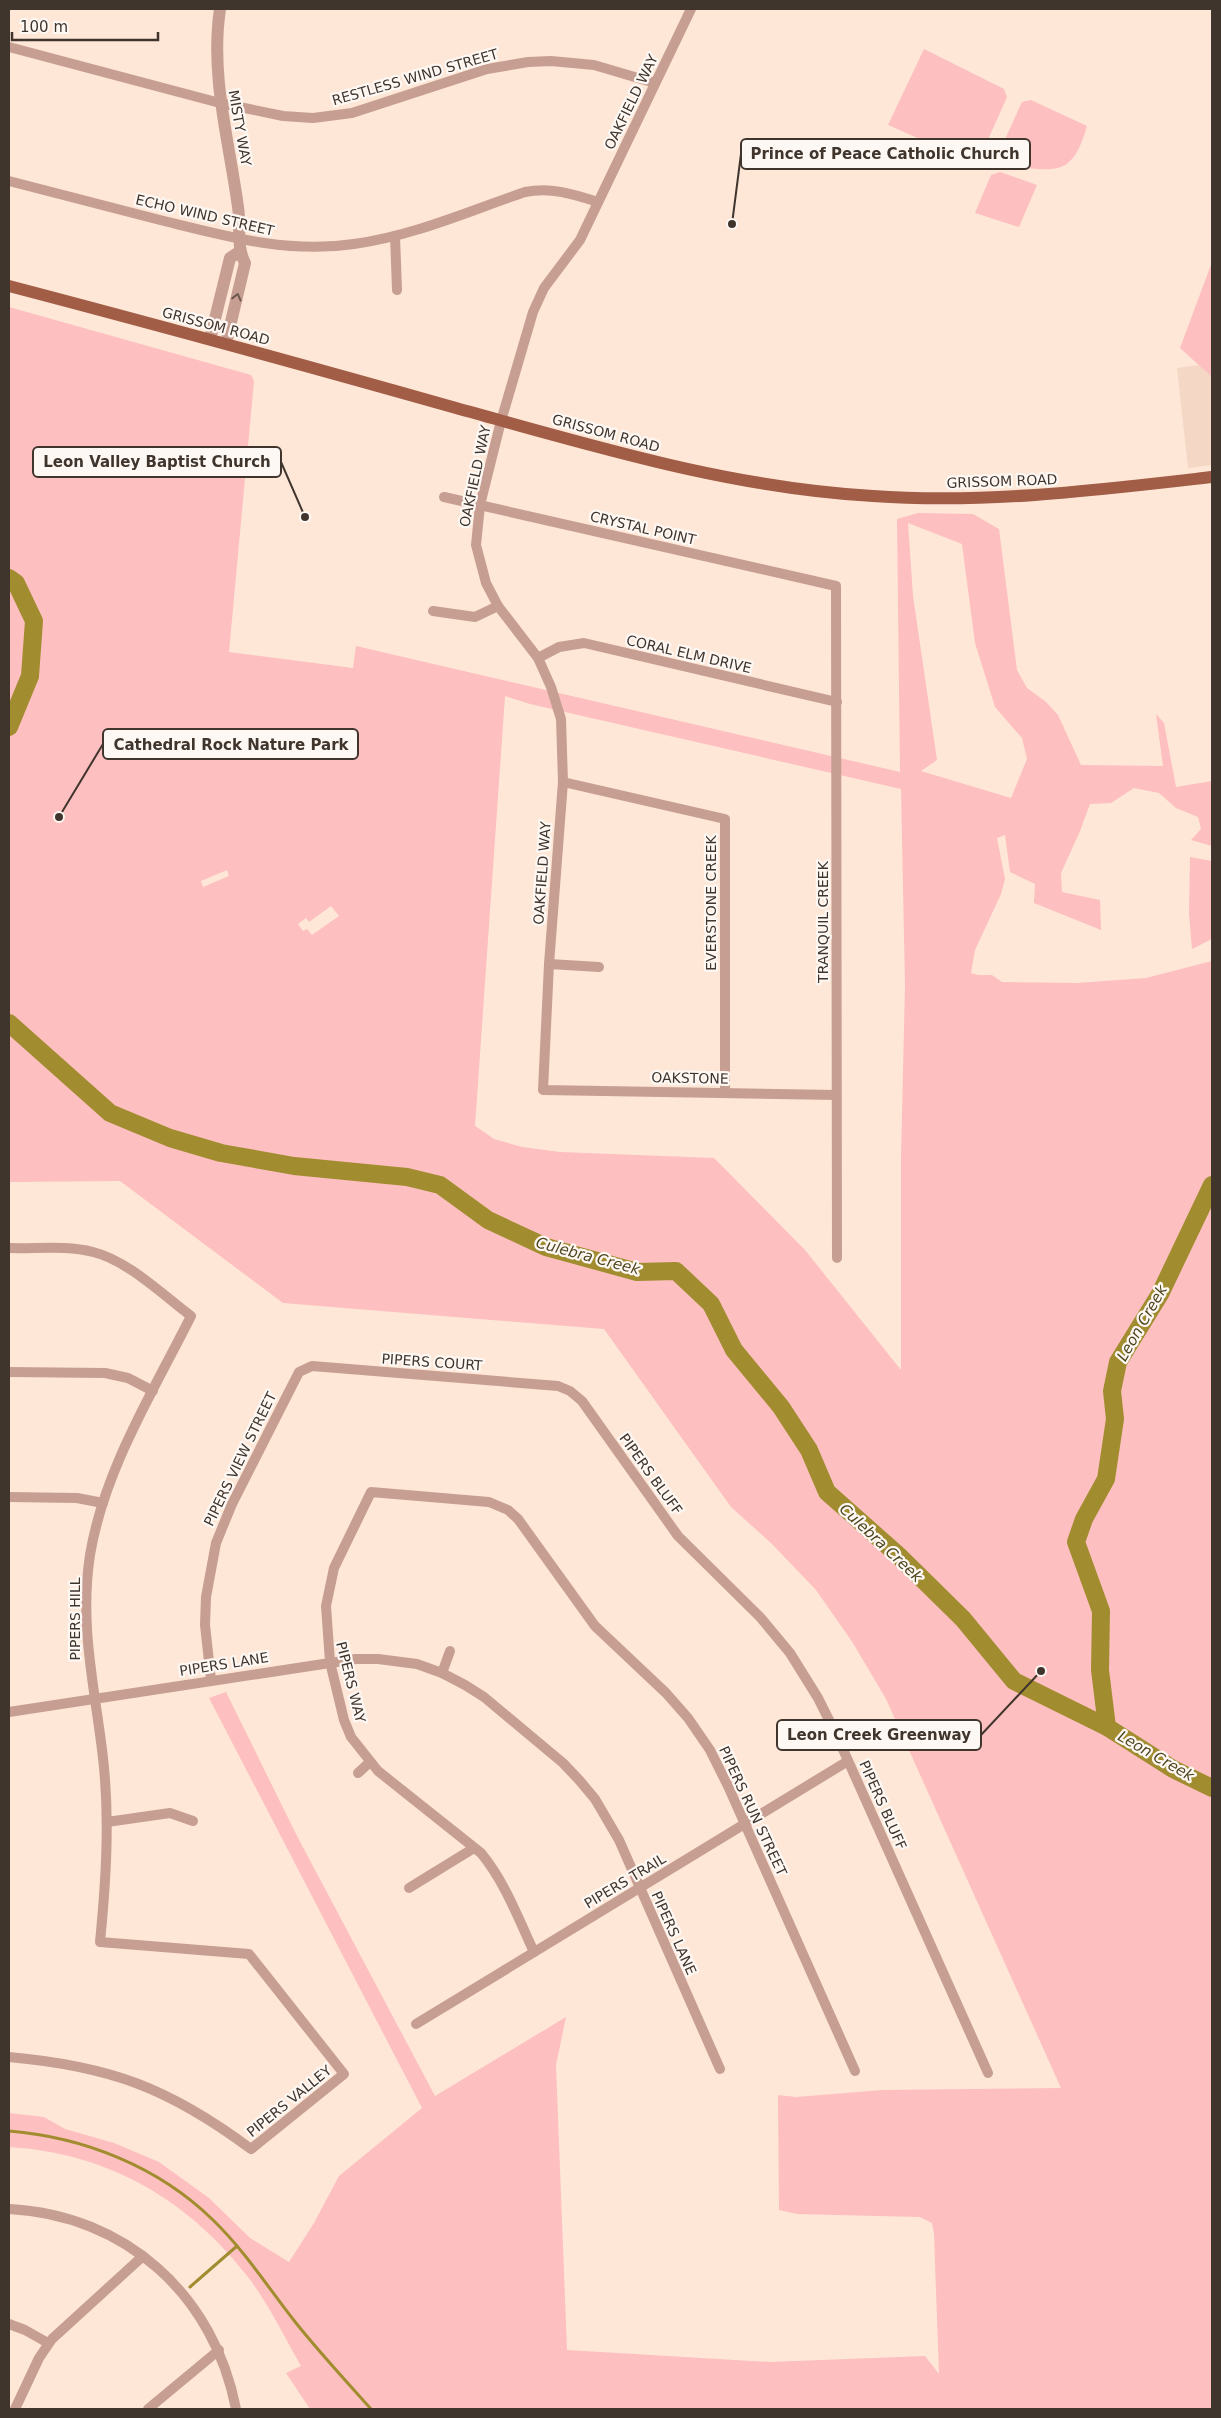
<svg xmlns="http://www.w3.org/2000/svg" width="1221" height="2418" font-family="'DejaVu Sans',sans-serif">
  <rect width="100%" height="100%" fill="#fee7d7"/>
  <polygon fill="#f4d8c5" points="1212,363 1212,465 1188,468 1177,368"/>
  <g fill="#fdbfbf" fill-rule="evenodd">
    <polygon points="924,49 1004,89 1007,97 977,164 888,125"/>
    <path d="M 1031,100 L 1087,126 C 1083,139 1079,153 1069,162 C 1053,177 1014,165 995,161 L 1022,102 Z"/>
    <polygon points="1000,172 1037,185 1019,227 975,213 991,175"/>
    <polygon points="1212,262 1212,377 1180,348"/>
    <path d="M 9,307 L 251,375 L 254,381 L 229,652 L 353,668 L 356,646 L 900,772 L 897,519 L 918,513 L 973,514 L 999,529 L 1017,670 L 1027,688 L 1046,702 L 1058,715 L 1081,765 L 1163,766 L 1156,714 L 1164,723 L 1176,787 L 1212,781 L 1212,846 L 1191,840 L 1201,829 L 1198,817 L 1176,808 L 1159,793 L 1134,788 L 1111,803 L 1090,804 L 1080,831 L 1061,873 L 1062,892 L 1100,900 L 1101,930 L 1034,903 L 1035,884 L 1010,872 L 1005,835 L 997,838 L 1005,879 L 1001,894 L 975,950 L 971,973 L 978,975 L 992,975 L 1002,982 L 1077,983 L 1146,978 L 1212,961 L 1212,2409 L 310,2409 L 286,2373 L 301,2366 C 285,2338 270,2307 251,2281 C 191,2201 109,2153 9,2147 L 9,2113 L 44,2117 L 65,2129 L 114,2143 L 159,2162 L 209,2198 L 250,2238 L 289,2262 L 314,2223 L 339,2176 L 422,2108 L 209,1698 L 226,1692 L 297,1836 L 435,2096 L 566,2017 L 556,2065 L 567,2350 L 770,2362 L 925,2356 L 939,2374 L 934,2234 L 932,2223 L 920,2217 L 797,2214 L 779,2210 L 778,2095 L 796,2097 L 883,2090 L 1061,2088 L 886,1699 L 853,1643 L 816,1590 L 771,1543 L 731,1507 L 604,1329 L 283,1303 L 120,1181 L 9,1182 ZM 908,523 L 962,544 L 975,643 L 995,707 L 1022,738 L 1027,759 L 1011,798 L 921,771 L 937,760 L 913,596 ZM 505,696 L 530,704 L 901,789 L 905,985 L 901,1158 L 901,1370 L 805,1250 L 714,1158 L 560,1152 L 522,1147 L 494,1139 L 475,1126 ZM 227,870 L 229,876 L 203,887 L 201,881 ZM 331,906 L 339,916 L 312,935 L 307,929 L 303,931 L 298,924 L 306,918 L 309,922 Z"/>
    <polygon points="1190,857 1212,861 1212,939 1192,949 1189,914"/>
  </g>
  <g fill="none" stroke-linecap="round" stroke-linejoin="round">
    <g stroke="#a18d2f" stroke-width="3">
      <path d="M 9,2131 C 84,2137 159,2167 213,2220 C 245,2251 269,2289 296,2323 C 320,2353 346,2381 371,2409"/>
      <polyline points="190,2287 237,2246"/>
    </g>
    <g stroke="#a18d2f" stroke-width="18">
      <polyline points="9,578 16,583 34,621 30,676 9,727"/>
      <polyline points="9,1023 110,1113 170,1138 221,1153 294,1166 407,1177 440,1185 488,1220 546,1247 637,1272 676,1271 711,1304 734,1350 781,1407 809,1450 827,1492 898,1555 963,1619 1014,1681 1107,1727 1173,1769 1212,1788"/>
      <polyline points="1107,1727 1100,1670 1101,1611 1076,1542 1084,1519 1106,1479 1115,1419 1112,1391 1118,1362 1160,1294 1212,1185"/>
    </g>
    <g stroke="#c79f92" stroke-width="10">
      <polyline points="691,9 580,240 544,288 533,312 501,421 480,505 476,545 486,583 498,606 538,658 551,687 561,719 563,782 549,964 543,1090 836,1095"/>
      <polyline points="9,47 220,103 283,116 313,118 352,113 487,69 528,62 551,61 594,65 655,83"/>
      <path d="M 9,181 C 59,194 110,207 160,220 C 225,236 287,254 354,244 C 413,236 469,211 525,192 C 551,187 573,194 598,202"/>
      <polyline points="395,236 397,290"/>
      <polyline points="444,497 836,586 837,1258"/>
      <polyline points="433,611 475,617 498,606"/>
      <polyline points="538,658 559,647 584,643 837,702"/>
      <polyline points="563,782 725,819 725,1093"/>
      <polyline points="549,964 599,967"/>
      <path d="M 9,1248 C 36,1249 66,1245 93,1252 C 127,1260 163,1295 191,1316 C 153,1392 104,1470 90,1555 C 79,1626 95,1688 103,1758 C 110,1819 106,1881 100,1942 L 249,1954 L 344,2074 L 251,2149 C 169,2088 110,2066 9,2057"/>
      <polyline points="9,1372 105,1373 128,1378 153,1391"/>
      <polyline points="9,1497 77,1498 103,1503"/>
      <polyline points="442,1673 450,1651"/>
      <polyline points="211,1680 205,1625 206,1597 216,1543 232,1504 299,1372 312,1366 558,1386 570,1391 582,1401 678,1536 760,1617 790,1653 818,1698 837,1736 988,2073"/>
      <polyline points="9,1712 356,1659 378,1659 417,1664 442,1673 465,1685 484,1697 563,1763 580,1781 595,1799 619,1840 720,2069"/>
      <polyline points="358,1773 370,1762"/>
      <polyline points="107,1822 170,1813 193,1821"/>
      <polyline points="409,1888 474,1848"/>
      <path d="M 534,1952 C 518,1918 505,1882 481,1853 L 378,1771 L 351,1737 L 344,1720 L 330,1662 L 326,1606 L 334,1568 L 371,1492 L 489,1502 L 508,1510 L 518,1519 L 595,1626 L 666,1693 L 688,1718 L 710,1750 L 728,1786 L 855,2071"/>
      <polyline points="416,2024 848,1761"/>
      <path d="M 9,2209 C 126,2215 214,2295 236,2409"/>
      <polyline points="9,2324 25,2330 48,2343"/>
      <polyline points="15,2409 39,2358 52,2339 143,2256"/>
      <polyline points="148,2409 219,2350"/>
    </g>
    <g stroke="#c79f92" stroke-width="12">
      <path d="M 220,9 C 210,76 229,140 238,207 C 241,226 236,246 245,263 L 226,343"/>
      <polyline points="210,339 230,258 239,252"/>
    </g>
    <path stroke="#a25d47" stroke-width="12" d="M 9,286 C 158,325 307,366 456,408 C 594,446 730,488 873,496 C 987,504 1099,490 1212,477"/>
  </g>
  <defs><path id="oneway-chevron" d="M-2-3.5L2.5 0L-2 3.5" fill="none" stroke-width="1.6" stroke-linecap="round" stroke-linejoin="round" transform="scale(1.25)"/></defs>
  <use stroke="#6f5a50" href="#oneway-chevron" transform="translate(237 297) rotate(-76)"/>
  <g text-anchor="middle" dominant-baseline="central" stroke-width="4.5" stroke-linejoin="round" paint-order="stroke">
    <g font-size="14" fill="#40352d" stroke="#fef8f4">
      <text transform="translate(415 77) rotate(-16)">RESTLESS WIND STREET</text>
      <text transform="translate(631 102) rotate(-64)">OAKFIELD WAY</text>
      <text transform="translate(240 128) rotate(80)">MISTY WAY</text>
      <text transform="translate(205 215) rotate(13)">ECHO WIND STREET</text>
      <text transform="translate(216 326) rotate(15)">GRISSOM ROAD</text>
      <text transform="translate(606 433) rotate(15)">GRISSOM ROAD</text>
      <text transform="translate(475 476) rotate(-78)">OAKFIELD WAY</text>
      <text transform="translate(1002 481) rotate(-2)">GRISSOM ROAD</text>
      <text transform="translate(643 528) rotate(13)">CRYSTAL POINT</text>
      <text transform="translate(689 654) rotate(13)">CORAL ELM DRIVE</text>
      <text transform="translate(542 873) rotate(-86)">OAKFIELD WAY</text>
      <text transform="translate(711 903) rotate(-90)">EVERSTONE CREEK</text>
      <text transform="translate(823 922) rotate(-90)">TRANQUIL CREEK</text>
      <text transform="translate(690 1078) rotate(1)">OAKSTONE</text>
      <text transform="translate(432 1362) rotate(4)">PIPERS COURT</text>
      <text transform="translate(240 1459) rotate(-64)">PIPERS VIEW STREET</text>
      <text transform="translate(651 1474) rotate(54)">PIPERS BLUFF</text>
      <text transform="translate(75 1619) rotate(-90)">PIPERS HILL</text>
      <text transform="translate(224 1664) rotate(-9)">PIPERS LANE</text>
      <text transform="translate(351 1682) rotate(76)">PIPERS WAY</text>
      <text transform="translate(883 1805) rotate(66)">PIPERS BLUFF</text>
      <text transform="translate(753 1811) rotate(65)">PIPERS RUN STREET</text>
      <text transform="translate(625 1881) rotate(-31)">PIPERS TRAIL</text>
      <text transform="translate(674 1933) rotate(66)">PIPERS LANE</text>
      <text transform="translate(289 2101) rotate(-39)">PIPERS VALLEY</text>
    </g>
    <g font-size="15" font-style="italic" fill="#4e461f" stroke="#fef8f4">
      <text transform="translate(588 1256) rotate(15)">Culebra Creek</text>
      <text transform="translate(1142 1323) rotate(-60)">Leon Creek</text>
      <text transform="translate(881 1543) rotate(43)">Culebra Creek</text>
      <text transform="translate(1156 1756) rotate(30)">Leon Creek</text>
    </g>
  </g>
  <path fill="none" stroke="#40352d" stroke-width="2" d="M732 224L741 154M305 517L281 462M59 817L103 744M1041 1671L981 1735"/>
  <g fill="#40352d" stroke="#fef8f4" stroke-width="2">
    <circle cx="732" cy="224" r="5"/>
    <circle cx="305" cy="517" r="5"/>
    <circle cx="59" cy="817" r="5"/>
    <circle cx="1041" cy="1671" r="5"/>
  </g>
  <g fill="#fef8f4" stroke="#40352d" stroke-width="2">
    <rect x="741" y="139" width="289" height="30" rx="5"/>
    <rect x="33" y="447" width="248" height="30" rx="5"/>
    <rect x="103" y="729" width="255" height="30" rx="5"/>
    <rect x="777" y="1720" width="204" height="30" rx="5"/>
  </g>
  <g font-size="15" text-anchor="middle" font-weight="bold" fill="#40352d">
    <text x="885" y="159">Prince of Peace Catholic Church</text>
    <text x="157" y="467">Leon Valley Baptist Church</text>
    <text x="231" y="750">Cathedral Rock Nature Park</text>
    <text x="879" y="1740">Leon Creek Greenway</text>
  </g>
  <rect width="1221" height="2418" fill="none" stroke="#40352d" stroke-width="20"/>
  <path d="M12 32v8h146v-8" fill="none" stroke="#40352d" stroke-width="2.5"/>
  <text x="20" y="32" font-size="15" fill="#40352d" stroke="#fef8f4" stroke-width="4" paint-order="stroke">100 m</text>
</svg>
